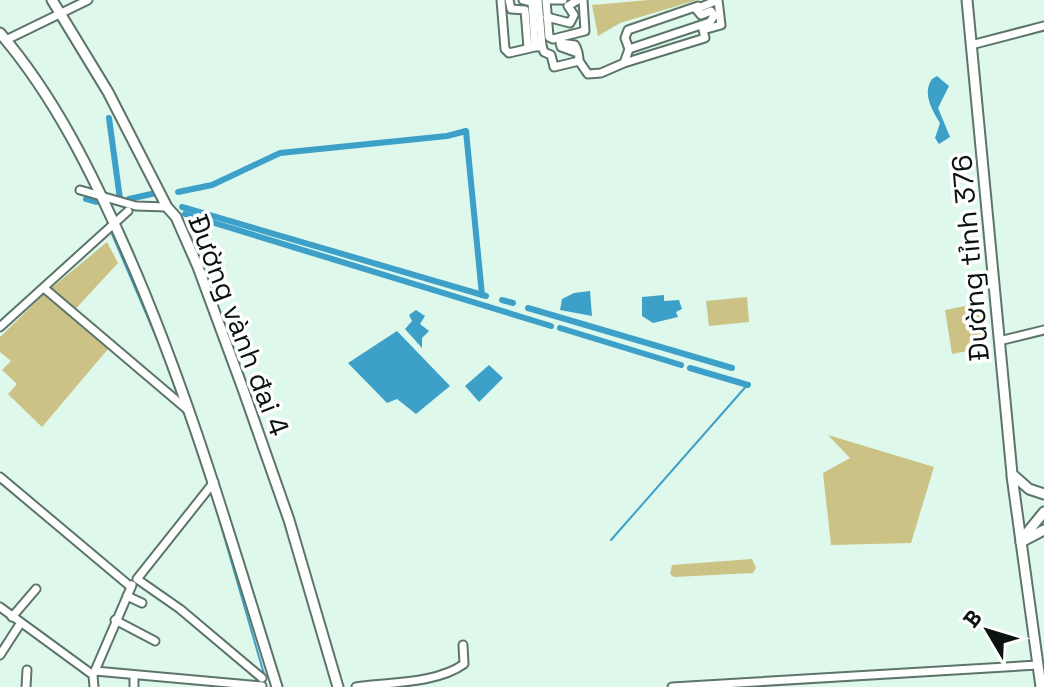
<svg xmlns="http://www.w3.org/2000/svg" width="1044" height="687" font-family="'Space Grotesk',sans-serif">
  <rect width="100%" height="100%" fill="#def8eb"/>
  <g fill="#ccc286">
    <polygon points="649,0 697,0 620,23 598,36 592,5"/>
    <polygon points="107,242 118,263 69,316 108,349 42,427 8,394 17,384 2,370 11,361 0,352 0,337 43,295"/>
    <polygon points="747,297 749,322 709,326 706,301"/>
    <polygon points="970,305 971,310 979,308 983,348 952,354 945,310"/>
    <polygon points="828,435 934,467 911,543 831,545 823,473 850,458"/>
    <polygon points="752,559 756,568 753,573 674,577 670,574 672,565"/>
  </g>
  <g fill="#3ca0c9">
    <path d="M 937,76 L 949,86 L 938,108 L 950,137 L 939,144 L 935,138 L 940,123 C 932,110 922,93 932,79 Z"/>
    <polygon points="590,291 592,316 560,310 562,299 574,293"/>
    <polygon points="664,295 664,301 679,300 682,309 676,312 678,317 653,323 642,316 642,297"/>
    <polygon points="416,310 425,316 420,324 429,331 422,338 422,348 405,329 412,321 409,315"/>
    <polygon points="397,331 450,386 416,414 397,399 387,403 348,363"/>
    <polygon points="489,365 503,378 479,402 465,386"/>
  </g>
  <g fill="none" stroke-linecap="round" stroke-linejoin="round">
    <g stroke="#3ca0c9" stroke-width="2">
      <polyline points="112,234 166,360"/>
      <polyline points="213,498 264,674"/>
      <polyline points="611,540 749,383"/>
    </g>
    <g stroke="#3ca0c9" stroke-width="6">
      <polyline points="109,118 120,199"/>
      <polyline points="178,192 212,185 280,153 447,136 466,131 482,295"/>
      <polyline points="86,199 96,202"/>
      <polyline points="129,199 156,193"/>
      <polyline points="182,207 486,296"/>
      <polyline points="185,214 551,326"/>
      <polyline points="502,300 513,303"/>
      <polyline points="528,308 732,368"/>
      <polyline points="560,328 681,365"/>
      <polyline points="690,368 748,385"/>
    </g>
    <defs>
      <g id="minor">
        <polyline points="501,0 505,49 509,53 535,47 532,2 523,0"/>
        <polyline points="509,0 511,9 525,10 528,48"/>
        <polyline points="546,0 549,37 553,39 585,31 583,0"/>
        <polyline points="551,0 563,0"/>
        <polyline points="547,17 570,23 574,15 568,6 578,0"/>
        <polyline points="6,40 88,0"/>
        <polyline points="971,45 1044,26"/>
        <polyline points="542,46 544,52 551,55 554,67 579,61 588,74 601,73 624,63 629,49 710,22 714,16 711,11 701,15 696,9 718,0 721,25 703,30 705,38 624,63"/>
        <polyline points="538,47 542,46 538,0"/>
        <polyline points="629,49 625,38 628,30 698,6"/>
        <path d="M 578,53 L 561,47 L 560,43 L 575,45 C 578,50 579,55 579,61"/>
        <polyline points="80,190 136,206 167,207"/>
        <polyline points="44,288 189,411"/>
        <polyline points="0,327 128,211"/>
        <polyline points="999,341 1044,330"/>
        <polyline points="0,477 131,587"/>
        <polyline points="214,482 137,579 180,609 262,678"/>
        <polyline points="127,596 142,603"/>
        <polyline points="0,607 93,675 94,687"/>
        <polyline points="12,617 36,589"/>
        <polyline points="115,620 155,641"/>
        <polyline points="0,655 20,624"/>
        <polyline points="95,671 262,686"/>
        <polyline points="94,673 132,585"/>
        <polyline points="26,687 27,670"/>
        <polyline points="134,687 134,675"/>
        <path d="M 356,687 C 388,682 436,684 464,664 L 463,645"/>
        <polyline points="672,687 1038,665"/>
      </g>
      <g id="major">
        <polyline points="52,0 108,92 167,207 176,217 198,267 243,389 289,520 338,687"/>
        <polyline points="967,0 1012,474 1029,489 1044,494"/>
        <path d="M 0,33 C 55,97 93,175 127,252 C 189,393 231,540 277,687"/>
        <polyline points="1012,476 1041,687"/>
        <polyline points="1022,539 1044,512"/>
        <polyline points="1021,542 1044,530"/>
      </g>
    </defs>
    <use href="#minor" stroke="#5d7569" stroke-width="11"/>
    <use href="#major" stroke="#5d7569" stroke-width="13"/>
    <use href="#minor" stroke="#fff" stroke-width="7"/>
    <use href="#major" stroke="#fff" stroke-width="9"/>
  </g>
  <g text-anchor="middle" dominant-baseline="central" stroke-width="7" stroke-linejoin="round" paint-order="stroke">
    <g font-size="28" fill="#0a130f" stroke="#fefefe">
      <text transform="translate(970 258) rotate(-95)">Đường tỉnh 376</text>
      <text transform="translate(239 325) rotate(69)">Đường vành đai 4</text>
    </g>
  </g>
  <g transform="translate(988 631) rotate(308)" stroke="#fefefe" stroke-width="6" paint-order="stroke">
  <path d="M0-6L14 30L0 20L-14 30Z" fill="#0a130f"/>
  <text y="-12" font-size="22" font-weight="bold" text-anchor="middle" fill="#0a130f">B</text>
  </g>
</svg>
